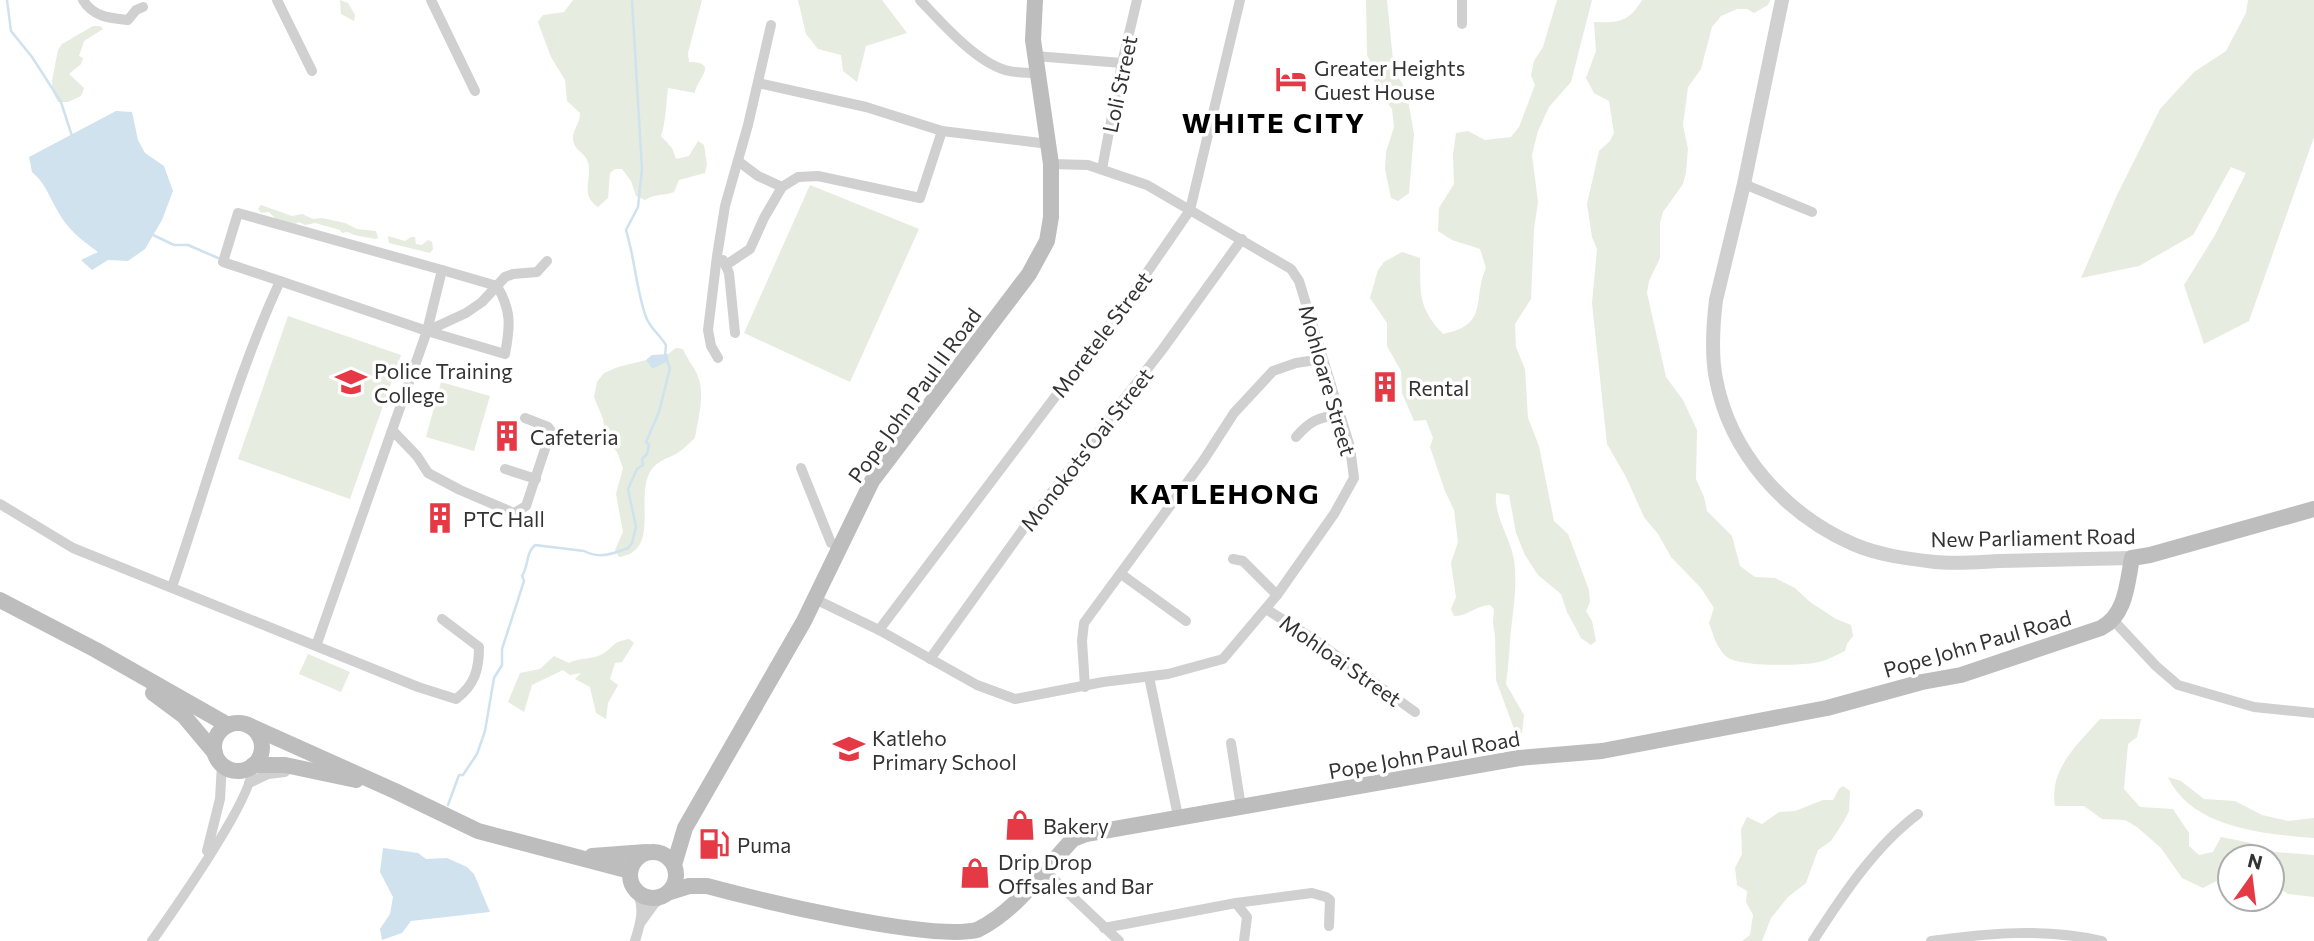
<svg xmlns="http://www.w3.org/2000/svg" width="2314" height="941" font-family="Commissioner,sans-serif">
  <rect width="100%" height="100%" fill="#fff"/>
  <g fill="#e6ecdf">
    <polygon points="340,0 348,3 355,15 354,21 341,14"/>
    <path d="M 573,0 L 702,0 L 688,53 L 689,62 C 720,62 697,79 695,93 L 668,88 C 666,104 666,121 661,136 L 672,148 L 676,159 L 689,156 L 698,141 L 704,145 L 707,164 L 705,173 L 679,180 L 674,192 C 663,196 657,193 645,200 L 636,196 L 631,181 L 622,169 L 615,169 L 610,173 L 608,198 L 598,207 C 579,194 593,179 588,162 C 585,152 574,151 573,139 C 572,130 580,125 580,113 L 567,101 L 565,80 L 551,57 L 538,22 L 543,15 L 564,12 Z"/>
    <polygon points="798,0 882,0 907,33 866,46 857,82 843,71 841,55 818,49 806,34"/>
    <polygon points="1366,0 1387,0 1394,71 1406,89 1414,134 1409,193 1398,201 1391,198 1385,169 1386,152 1394,127 1392,109 1374,84 1375,72 1367,55"/>
    <path d="M 1557,0 L 1592,0 L 1571,82 L 1549,107 L 1538,131 L 1532,155 L 1538,202 L 1534,229 L 1531,299 L 1515,324 L 1516,347 L 1525,369 L 1528,418 L 1539,446 L 1554,521 L 1568,534 L 1589,590 L 1590,602 L 1586,611 L 1592,621 L 1596,641 L 1591,645 L 1581,638 L 1567,612 L 1561,594 L 1538,575 L 1525,555 L 1516,533 L 1509,495 L 1496,493 C 1494,518 1510,536 1514,560 C 1518,588 1512,614 1510,641 C 1509,656 1508,669 1506,684 L 1524,715 L 1522,733 L 1516,734 L 1496,680 L 1495,635 L 1493,623 L 1494,609 L 1490,605 C 1476,605 1467,617 1454,616 L 1451,609 L 1456,597 L 1451,563 L 1458,542 L 1454,510 L 1445,491 L 1430,447 L 1433,438 L 1426,420 L 1414,421 L 1402,393 L 1401,371 L 1387,346 L 1387,323 L 1370,298 L 1378,270 L 1384,262 L 1402,252 L 1420,258 C 1421,294 1417,306 1443,334 C 1490,325 1472,299 1486,268 L 1480,249 L 1452,240 L 1438,231 L 1439,208 L 1454,184 L 1453,154 L 1456,133 L 1468,131 L 1485,140 L 1511,137 L 1519,127 L 1535,85 L 1531,75 L 1534,61 L 1543,47 Z"/>
    <path d="M 1642,0 L 1770,0 L 1768,5 L 1754,13 L 1747,9 L 1737,9 L 1721,16 L 1712,27 L 1701,69 L 1688,87 L 1683,125 L 1688,149 L 1686,173 L 1683,184 L 1663,212 L 1660,223 L 1660,258 L 1649,281 L 1647,293 L 1666,377 L 1683,400 L 1697,430 L 1696,479 L 1704,497 L 1707,511 L 1732,536 L 1740,566 L 1755,577 L 1775,578 L 1795,588 L 1810,602 L 1836,619 L 1851,625 L 1853,636 L 1847,644 L 1845,651 C 1836,655 1828,660 1819,662 C 1803,666 1738,667 1727,657 C 1717,649 1713,634 1709,623 L 1714,608 L 1701,588 L 1671,557 L 1658,534 L 1644,517 L 1626,477 L 1607,444 L 1592,303 L 1597,249 L 1592,237 L 1587,204 L 1599,151 L 1610,141 L 1614,133 L 1609,101 L 1594,93 L 1586,78 L 1596,51 L 1594,22 C 1619,23 1629,22 1642,0 Z"/>
    <polygon points="2248,0 2314,0 2314,137 2249,321 2204,344 2184,285 2215,235 2246,173 2231,167 2193,235 2139,266 2081,278 2117,195 2160,109 2194,72 2226,51 2246,13"/>
    <polygon points="93,26 100,26 103,29 84,41 79,56 83,58 81,64 69,74 84,88 81,96 68,102 58,102 53,92 52,81 58,50 62,44"/>
    <polygon points="810,185 919,229 850,382 744,333"/>
    <path d="M 261,205 L 292,216 L 302,214 L 313,219 L 322,218 L 345,223 L 357,229 L 376,231 L 378,238 L 375,239 C 368,237 352,236 348,232 L 342,233 L 340,230 L 315,223 L 305,225 L 299,222 L 295,224 L 276,219 L 269,212 L 261,213 L 258,209 Z"/>
    <polygon points="388,236 405,241 411,237 415,237 416,244 422,245 428,240 432,242 433,249 430,253 389,243"/>
    <polygon points="288,316 401,355 350,499 238,459"/>
    <path d="M 676,348 L 683,349 C 687,359 693,365 697,374 C 706,393 698,418 695,438 C 690,442 685,448 679,452 C 668,459 656,460 649,474 C 636,501 660,551 619,557 L 615,550 L 623,532 L 616,494 L 623,468 L 617,452 L 606,440 L 603,419 L 594,397 L 597,382 L 604,373 L 618,367 L 646,360 L 652,369 L 669,361 L 668,354 Z"/>
    <polygon points="441,382 490,396 474,451 426,437"/>
    <path d="M 629,639 L 634,643 L 622,662 L 615,663 L 610,679 L 618,685 L 608,703 L 606,719 L 596,713 L 590,687 L 575,679 L 581,673 L 570,675 L 563,670 L 532,685 L 524,712 L 508,702 L 520,673 L 540,669 L 554,656 L 569,663 C 579,657 594,660 604,653 C 616,645 612,642 629,639 Z"/>
    <polygon points="308,654 350,672 341,692 299,674"/>
    <path d="M 2100,719 L 2141,719 L 2137,737 L 2128,744 L 2124,789 L 2140,807 L 2173,809 L 2189,833 L 2189,846 L 2199,855 L 2213,852 L 2221,837 L 2251,843 L 2264,851 L 2314,855 L 2314,897 L 2288,894 L 2272,884 L 2272,857 L 2230,857 L 2230,874 L 2203,888 L 2182,878 L 2161,848 L 2137,827 L 2125,820 L 2102,819 L 2084,806 L 2055,806 C 2049,769 2077,745 2100,719 Z"/>
    <path d="M 2168,777 L 2181,781 L 2204,799 L 2235,801 L 2262,815 L 2288,821 L 2314,818 L 2314,838 C 2264,834 2191,828 2168,777 Z"/>
    <polygon points="1843,786 1850,791 1849,811 1844,821 1831,841 1818,850 1806,883 1788,897 1771,918 1762,941 1742,941 1750,935 1753,915 1746,902 1747,891 1737,885 1735,868 1742,854 1741,829 1747,817 1762,824 1779,812 1795,811 1823,800 1833,800 1839,789"/>
  </g>
  <g fill="#cfe2ee">
    <path d="M 116,111 L 132,112 L 138,140 L 145,153 L 164,166 L 173,191 L 162,220 L 145,249 L 128,261 L 108,260 L 92,270 L 81,260 L 98,252 C 80,239 67,229 56,208 C 48,194 45,183 32,172 L 29,157 Z"/>
    <polygon points="668,354 669,361 652,369 646,360 652,355"/>
    <polygon points="383,848 418,853 426,859 447,858 467,867 474,874 490,912 411,921 402,933 382,940 380,929 390,914 393,897 380,872"/>
  </g>
  <g fill="none" stroke-linecap="round" stroke-linejoin="round">
    <g stroke="#cfe2ee" stroke-width="2.5">
      <polyline points="7,0 11,31 32,57 61,102 72,136"/>
      <polyline points="151,234 174,245 188,245 218,258"/>
      <path d="M 448,805 L 459,775 L 463,775 L 477,754 L 485,731 L 494,678 L 502,665 L 502,649 L 524,581 L 522,576 C 529,566 525,554 535,545 L 584,551 C 599,559 613,554 628,548 L 632,543 L 636,527 L 628,489 L 637,469 L 643,465 L 642,459 L 647,454 L 649,445 L 646,442 L 659,412 L 670,368 L 665,356 L 666,345 C 660,335 650,328 646,317 C 636,289 635,259 626,230 L 638,207 L 642,169 L 632,0"/>
    </g>
    <g stroke="#d0d0d0" stroke-width="10">
      <path d="M 83,0 C 93,17 110,18 128,20 L 136,10 L 143,7"/>
      <polyline points="277,0 312,71"/>
      <polyline points="431,0 475,91"/>
      <path d="M 920,0 C 942,23 975,61 1005,70 C 1016,73 1027,73 1038,73"/>
      <polyline points="1462,0 1462,24"/>
      <polyline points="1035,56 1122,63"/>
      <polyline points="758,83 866,107 942,131 1049,144"/>
      <polyline points="738,161 758,176 782,187"/>
      <polyline points="1102,169 1122,63 1137,0"/>
      <polyline points="1744,184 1812,212"/>
      <polyline points="723,260 729,273 735,333"/>
      <polyline points="726,265 750,249 764,218 782,187 798,177 818,176 920,198 942,131"/>
      <polyline points="280,281 223,262 238,213 442,270 427,331"/>
      <path d="M 427,331 L 505,354 C 510,327 512,311 497,286 L 442,270"/>
      <polyline points="427,331 466,313 482,302 505,277 513,274 537,272 547,261"/>
      <polyline points="718,358 711,346 708,330 717,256 725,206 748,125 771,25"/>
      <polyline points="393,431 417,456 428,473 460,490 514,513 526,506 551,431 548,427 525,418"/>
      <path d="M 1296,437 C 1310,421 1318,417 1340,415"/>
      <polyline points="801,468 831,543 840,548"/>
      <polyline points="505,469 536,479"/>
      <path d="M 0,504 L 73,548 L 316,646 L 427,331 L 280,281 C 235,379 207,485 172,587"/>
      <polyline points="1233,559 1243,561 1277,595"/>
      <polyline points="1121,574 1186,621"/>
      <polyline points="815,599 879,630 977,685 1015,699 1103,682 1168,674 1223,659 1277,595 1334,514 1354,478 1350,447 1299,281 1291,269 1147,185 1088,165 1051,164"/>
      <polyline points="1266,609 1312,638 1415,712"/>
      <polyline points="2114,621 2156,666 2178,685 2254,707 2314,713"/>
      <polyline points="879,630 1126,303 1190,210 1240,0"/>
      <path d="M 316,646 L 418,687 L 456,699 C 475,685 479,669 479,647 L 442,619"/>
      <polyline points="930,659 1024,528 1162,350 1242,239"/>
      <polyline points="1149,677 1178,816"/>
      <polyline points="1085,687 1082,641 1084,623 1203,461 1234,413 1273,371 1296,363 1322,359"/>
      <polyline points="1231,743 1241,807"/>
      <polyline points="249,783 268,774 285,772"/>
      <polyline points="207,851 220,799 222,764"/>
      <polyline points="1044,870 1119,941"/>
      <polyline points="1236,903 1247,917 1244,941"/>
      <polyline points="641,922 654,904 664,896"/>
      <polyline points="1104,928 1236,903 1312,893 1326,897 1330,900 1329,926"/>
      <path d="M 152,941 C 171,914 257,793 252,766"/>
      <path d="M 635,941 C 640,925 646,907 636,891"/>
      <path d="M 1813,941 C 1842,896 1875,846 1918,814"/>
      <path d="M 1931,941 C 1988,933 2045,928 2102,941"/>
    </g>
    <path stroke="#d0d0d0" stroke-width="14" d="M 1782,0 L 1744,184 L 1716,300 C 1713,325 1711,354 1716,379 C 1730,453 1785,514 1853,544 C 1878,555 1908,559 1935,562 C 1956,564 1978,562 1999,561 C 2043,560 2087,559 2132,558"/>
    <g stroke="#bdbdbd" stroke-width="16">
      <polyline points="0,600 96,650 228,725"/>
      <polyline points="153,693 184,716 215,753"/>
      <circle cx="238" cy="747" r="24"/>
      <polyline points="248,725 395,791 478,831 630,871"/>
      <polyline points="253,765 285,765 356,780"/>
      <circle cx="653" cy="875" r="23"/>
      <polyline points="592,856 646,852"/>
      <polyline points="674,865 685,828 804,621 872,481 1029,274 1047,241 1051,217 1051,164 1033,40 1035,0"/>
      <path d="M 670,892 L 689,886 L 707,886 C 763,901 928,941 977,930 C 1016,911 1044,870 1073,839 L 1086,834 L 1519,758 L 1602,751 L 1827,708 L 1922,682 L 1961,675 L 2101,628 C 2126,615 2127,584 2132,558 L 2150,555 L 2314,509"/>
    </g>
  </g>
  <defs>
    <symbol id="hotel-bare" viewBox="-9 -9 18 18"><path d="M-6-4.5h1.5V1H6V5H4.5V3h-9V5H-6ZM-4 0a1.8 1.8 0 1 1 3.6 0ZM.5 0V-2.5h3Q6-2.5 6 0Z" fill="#e63946" stroke="#fff" stroke-width="2.5" paint-order="stroke"/></symbol>
    <symbol id="university-bare" viewBox="-9 -9 18 18"><path d="M0-5L7-2L0 1L-7-2ZM-4 1L0 2.5L4 1V4Q0 6-4 4Z" fill="#e63946" stroke="#fff" stroke-width="2.5" paint-order="stroke"/></symbol>
    <symbol id="building-bare" viewBox="-9 -9 18 18"><path d="M-4-6H4V6H1V3H-1V6H-4ZM-2.5-4.3h1.7v1.8h-1.7ZM.8-4.3h1.7v1.8H.8ZM-2.5-1h1.7V.8h-1.7ZM.8-1h1.7V.8H.8Z" fill="#e63946" stroke="#fff" stroke-width="2.5" paint-order="stroke"/></symbol>
    <symbol id="school-bare" viewBox="-9 -9 18 18"><path d="M0-5L7-2L0 1L-7-2ZM-4 1L0 2.5L4 1V4Q0 6-4 4Z" fill="#e63946" stroke="#fff" stroke-width="2.5" paint-order="stroke"/></symbol>
    <symbol id="shop-bare" viewBox="-9 -9 18 18"><path d="M-5-2.5h2.3a2.7 3.5 0 0 1 5.4 0H5L5.5 6h-11ZM-1.5-2.5h3a1.5 2.3 0 0 0-3 0Z" fill="#e63946" stroke="#fff" stroke-width="2.5" paint-order="stroke"/></symbol>
    <symbol id="fuel-bare" viewBox="-9 -9 18 18"><path d="M-5.5-6h7V0h2V4h1.3V-2.5L3-4.5l.8-.8L6-3V5H2.5V1h-1V6h-7ZM-4.2-4.7v3.2H.2V-4.7Z" fill="#e63946" stroke="#fff" stroke-width="2.5" paint-order="stroke"/></symbol>
  </defs>
  <g fill-rule="evenodd">
    <use href="#hotel-bare" x="1269" y="57" width="44" height="44"/>
    <use href="#university-bare" x="329" y="360" width="44" height="44"/>
    <use href="#building-bare" x="1363" y="365" width="44" height="44"/>
    <use href="#building-bare" x="485" y="414" width="44" height="44"/>
    <use href="#building-bare" x="418" y="496" width="44" height="44"/>
    <use href="#school-bare" x="827" y="727" width="44" height="44"/>
    <use href="#shop-bare" x="998" y="803" width="44" height="44"/>
    <use href="#fuel-bare" x="692" y="822" width="44" height="44"/>
    <use href="#shop-bare" x="953" y="851" width="44" height="44"/>
  </g>
  <g text-anchor="middle" dominant-baseline="central" stroke-width="7" stroke-linejoin="round" paint-order="stroke">
    <g font-size="21" fill="#333" stroke="#fff" text-anchor="start">
      <text x="1314" y="67">Greater Heights<tspan x="1314" dy="24">Guest House</tspan></text>
      <text x="374" y="370">Police Training<tspan x="374" dy="24">College</tspan></text>
      <text x="1408" y="387">Rental</text>
      <text x="530" y="436">Cafeteria</text>
      <text x="463" y="518">PTC Hall</text>
      <text x="872" y="737">Katleho<tspan x="872" dy="24">Primary School</tspan></text>
      <text x="1043" y="825">Bakery</text>
      <text x="737" y="844">Puma</text>
      <text x="998" y="861">Drip Drop<tspan x="998" dy="24">Offsales and Bar</tspan></text>
    </g>
    <g font-size="21" fill="#333" stroke="#fff">
      <text transform="translate(1119 84) rotate(-78)">Loli Street</text>
      <text transform="translate(1101 334) rotate(-53)">Moretele Street</text>
      <text transform="translate(1328 380) rotate(74)">Mohloare Street</text>
      <text transform="translate(914 395) rotate(-54)">Pope John Paul II Road</text>
      <text transform="translate(1086 449) rotate(-52)">Monokots'Oai Street</text>
      <text transform="translate(2033 537) rotate(-1)">New Parliament Road</text>
      <text transform="translate(1977 643) rotate(-16)">Pope John Paul Road</text>
      <text transform="translate(1341 660) rotate(35)">Mohloai Street</text>
      <text transform="translate(1424 754) rotate(-10)">Pope John Paul Road</text>
    </g>
    <g font-size="28" font-weight="bold" letter-spacing="2" fill="#000" stroke="#fff">
      <text x="1274" y="122">WHITE CITY</text>
      <text x="1225" y="493">KATLEHONG</text>
    </g>
  </g>
  <g transform="translate(2251 878) rotate(14)"><circle r="33" fill="#ffffff" stroke="#adadad" stroke-width="2"/>
  <path d="M0-5L12 26L0 18L-12 26Z" fill="#e63946"/>
  <text y="-10" font-size="19" font-weight="bold" text-anchor="middle" fill="#333333">N</text>
  </g>
</svg>
